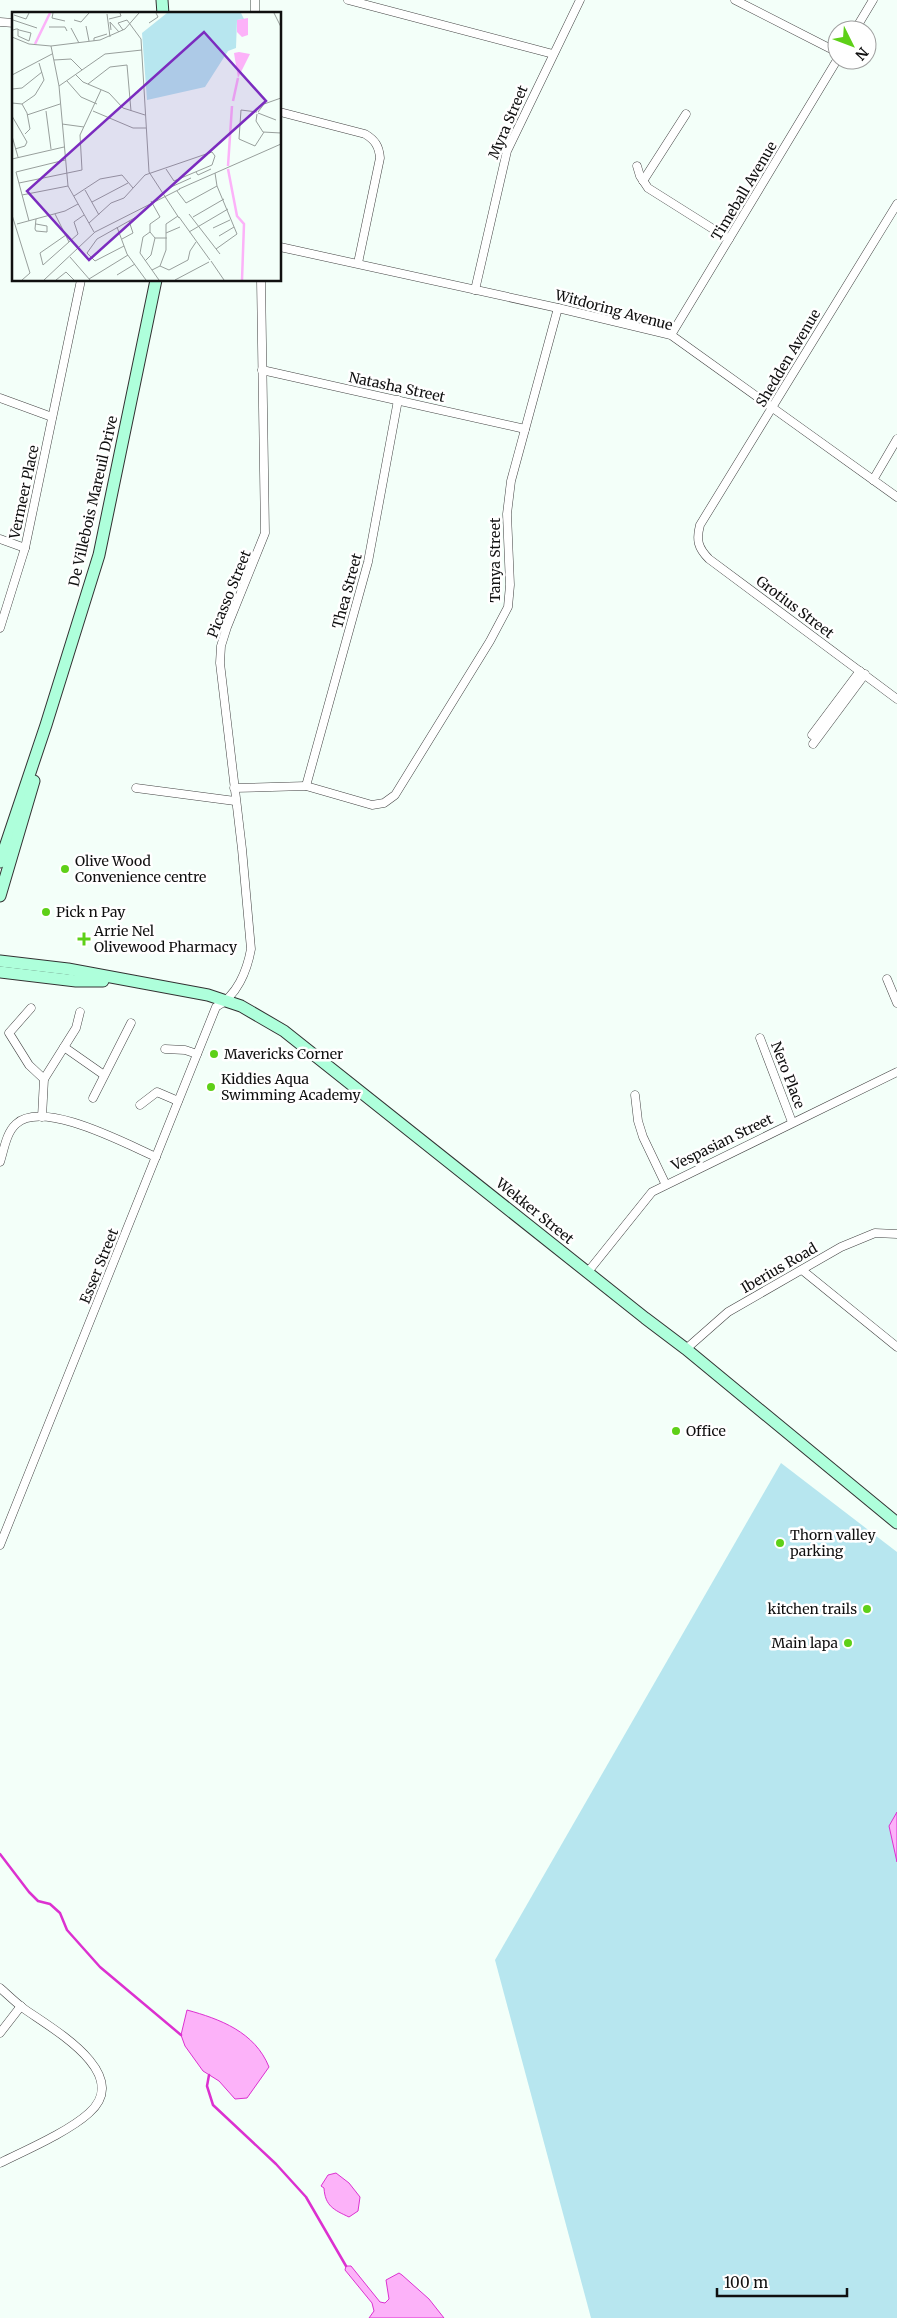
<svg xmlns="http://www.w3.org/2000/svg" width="897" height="2318" font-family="Merriweather,serif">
  <rect width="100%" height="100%" fill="#f3fff9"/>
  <polygon fill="#b7e6ef" points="781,1463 897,1552 897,2318 591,2318 495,1960"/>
  <g fill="#fcb2f9" stroke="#dc31d0">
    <polygon points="897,1812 897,1862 889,1826"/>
    <path d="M 187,2010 C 220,2019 255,2032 269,2067 L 247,2098 L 235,2099 L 219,2081 L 203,2071 L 185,2046 L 181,2035 Z"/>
    <path d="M 336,2173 L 349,2183 L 360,2197 L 358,2211 L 349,2217 C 334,2210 325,2206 324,2188 L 321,2186 L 328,2175 Z"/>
    <polygon points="346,2266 351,2266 380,2302 385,2303 389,2299 386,2280 399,2273 402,2275 429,2299 444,2318 369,2318 374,2311 372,2303 345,2270"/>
  </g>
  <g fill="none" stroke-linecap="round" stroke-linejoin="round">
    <g stroke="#dc31d0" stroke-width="2.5">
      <polyline points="0,1854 29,1892 38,1901 50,1904 60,1913 67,1930 100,1967 181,2035"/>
      <polyline points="209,2075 207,2086 213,2105 276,2164 306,2197 346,2266"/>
    </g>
    <defs>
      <g id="street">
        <polyline points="255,0 255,14"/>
        <polyline points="348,0 553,54"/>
        <polyline points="735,0 837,52"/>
        <polyline points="0,22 14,23"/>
        <polyline points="855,30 873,0"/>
        <path d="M 280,112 L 365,134 C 375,140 379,146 380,158 L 358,263"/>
        <polyline points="637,166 640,176 648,188 729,239"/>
        <polyline points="643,181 686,114"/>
        <path d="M 897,204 L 700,525 C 696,540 698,548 709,559 L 897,699"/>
        <polyline points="280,247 558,308 671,335 897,497"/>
        <polyline points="475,290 507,151 580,0"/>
        <polyline points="671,335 837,60"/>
        <polyline points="262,370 525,429"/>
        <polyline points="0,398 52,417"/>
        <polyline points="873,480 897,439"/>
        <polyline points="0,539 25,548"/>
        <polyline points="0,628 25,548 81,280"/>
        <polyline points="812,735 860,671"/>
        <polyline points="813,744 865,674"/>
        <polyline points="306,786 368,562 398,400"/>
        <polyline points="136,788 235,801"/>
        <polyline points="234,788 306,786 372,805 384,803 395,795 490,641 508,607 510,585 507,514 511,481 558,308"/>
        <polyline points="887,979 897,1003"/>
        <polyline points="31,1008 9,1033 29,1065 44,1079"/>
        <polyline points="760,1038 792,1122"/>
        <polyline points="64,1047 104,1075"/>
        <polyline points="165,1049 185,1050 197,1054"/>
        <polyline points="635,1095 638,1121 643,1137 665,1183"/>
        <polyline points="93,1098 131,1023"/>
        <polyline points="140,1105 157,1092 178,1101"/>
        <polyline points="42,1117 44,1079 76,1028 80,1012"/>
        <path d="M 0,1162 C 4,1150 6,1133 16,1124 C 43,1099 126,1144 156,1157"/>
        <polyline points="802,1270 897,1347"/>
        <polyline points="587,1273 652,1192 897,1072"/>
        <polyline points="686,1349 728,1312 841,1247 875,1233 897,1234"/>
        <path d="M 0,1545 L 216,1007 C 237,996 247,971 251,949 L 242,849 L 220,663 L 221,646 L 227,627 L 265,533 L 261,280"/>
        <path d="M 0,1988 C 7,1994 15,2002 23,2008 C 49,2027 134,2073 89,2113 C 68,2132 26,2150 0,2163"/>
        <polyline points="0,2033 21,2006"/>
      </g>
      <g id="secondary">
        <polyline points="162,0 163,14"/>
        <polyline points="0,862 46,725 99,555 156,280"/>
        <polyline points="0,896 34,781"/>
        <polyline points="0,961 68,969 208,995 241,1006 284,1031 645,1318 686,1349 897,1523"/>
        <polyline points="0,972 76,981 103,981"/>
      </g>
    </defs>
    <use href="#street" stroke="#434343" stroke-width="9"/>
    <use href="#secondary" stroke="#323232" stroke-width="13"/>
    <use href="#street" stroke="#fff" stroke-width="8"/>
    <use href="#secondary" stroke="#aeffdb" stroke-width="11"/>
  </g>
  <g fill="#5ed018" stroke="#fff" stroke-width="2">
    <circle cx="65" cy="869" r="5"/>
    <circle cx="46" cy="912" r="5"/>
    <path d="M81.5 931.5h5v5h5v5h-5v5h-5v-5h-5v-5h5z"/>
    <circle cx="214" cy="1054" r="5"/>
    <circle cx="211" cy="1087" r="5"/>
    <circle cx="676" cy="1431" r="5"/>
    <circle cx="780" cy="1543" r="5"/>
    <circle cx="867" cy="1609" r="5"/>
    <circle cx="848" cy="1643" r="5"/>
  </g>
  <g text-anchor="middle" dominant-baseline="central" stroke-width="5" stroke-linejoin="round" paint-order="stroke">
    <g font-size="14" fill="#101010" stroke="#fff">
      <text transform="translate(508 122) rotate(-67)">Myra Street</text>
      <text transform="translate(744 191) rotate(-59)">Timeball Avenue</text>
      <text transform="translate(614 310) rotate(15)">Witdoring Avenue</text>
      <text transform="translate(788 358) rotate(-59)">Shedden Avenue</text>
      <text transform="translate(397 387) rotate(12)">Natasha Street</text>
      <text transform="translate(24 492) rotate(-78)">Vermeer Place</text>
      <text transform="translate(93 501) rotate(-77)">De Villebois Mareuil Drive</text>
      <text transform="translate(495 560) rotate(-90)">Tanya Street</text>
      <text transform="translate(347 591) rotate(-75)">Thea Street</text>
      <text transform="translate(229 594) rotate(-68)">Picasso Street</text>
      <text transform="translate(795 607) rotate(37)">Grotius Street</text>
      <text transform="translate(788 1075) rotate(69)">Nero Place</text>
      <text transform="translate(722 1142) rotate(-26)">Vespasian Street</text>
      <text transform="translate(535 1211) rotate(39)">Wekker Street</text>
      <text transform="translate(99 1266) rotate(-68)">Esser Street</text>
      <text transform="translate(779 1268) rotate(-30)">Iberius Road</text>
    </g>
    <g font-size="14" fill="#101010" stroke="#fff" text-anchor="start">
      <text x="75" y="861">Olive Wood<tspan x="75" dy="16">Convenience centre</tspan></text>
      <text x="56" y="912">Pick n Pay</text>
      <text x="94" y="931">Arrie Nel<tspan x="94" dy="16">Olivewood Pharmacy</tspan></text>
      <text x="224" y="1054">Mavericks Corner</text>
      <text x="221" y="1079">Kiddies Aqua<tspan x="221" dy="16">Swimming Academy</tspan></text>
      <text x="686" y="1431">Office</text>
      <text x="790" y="1535">Thorn valley<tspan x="790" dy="16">parking</tspan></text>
      <text x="857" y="1609" text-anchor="end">kitchen trails</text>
      <text x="838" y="1643" text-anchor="end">Main lapa</text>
    </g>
  </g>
  <g transform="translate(12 12)">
    <rect width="269" height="269" fill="#f3fff9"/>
    <path d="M 155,1 L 229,1 L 232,7 L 225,8 L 224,36 L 216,39 L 193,75 L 135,88 L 130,21 Z" fill="#b7e6ef"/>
    <path d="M 236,6 L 236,23 L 230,25 L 225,20 L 225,8 ZM 227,40 L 238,42 L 226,66 L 222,41 Z" fill="#fcb2f9"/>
    <path fill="none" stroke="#fcb2f9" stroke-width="2.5" d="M 23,32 L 38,1M 221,89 L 226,66M 216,154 L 220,94M 216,157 L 225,204 L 232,212 L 230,268"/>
    <path fill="none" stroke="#989f9c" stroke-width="1" d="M 41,1 L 40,6 L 53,9M 262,1 L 269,15M 95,2 L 98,25M 2,3 L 14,7 L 17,1M 97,7 L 109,4 L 108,1M 1,8 L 25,16M 62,8 L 69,10 L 77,1M 137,11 L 146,5 L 144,1M 74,14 L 77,29M 37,15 L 53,15 L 55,19M 59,16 L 67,31M 1,18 L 4,17 L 6,17 L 7,18 L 19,21 L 17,29 L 6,24 L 6,17M 99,18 L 98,10 L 107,20M 111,18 L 106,11 L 115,8 L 129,27 L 137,160 L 167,206M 0,25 L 17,32 L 39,34 L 88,28 L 113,17 L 127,1M 82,29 L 82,26 L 95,22M 39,34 L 47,74 L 56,174 L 82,220M 42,48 L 59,47 L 70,58M 0,63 L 40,42M 64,63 L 71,70 L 97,81 L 111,96 L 133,103M 55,69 L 69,85 L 85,92M 76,72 L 98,55 L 115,53 L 119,99M 47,74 L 93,42 L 130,38M 0,77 L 10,76 L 30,60M 0,91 L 10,92 L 15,101 L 18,117 L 13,122M 10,92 L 23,83 L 32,68 L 27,51M 34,99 L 39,137M 81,99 L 121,116 L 134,116M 245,100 L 229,98 L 227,127 L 243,134 L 252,120M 246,100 L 252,92 L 269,86M 246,101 L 264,108M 245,102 L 244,109 L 251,120 L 269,121M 15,103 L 48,92M 0,104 L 15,130 L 13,134 L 3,137M 50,112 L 72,115M 0,124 L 6,145M 0,147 L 52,135M 184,160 L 186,163 L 199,157M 203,161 L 205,174 L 225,222 L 204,237M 7,171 L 70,158 L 68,123 L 89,78M 159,175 L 179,166M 167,177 L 269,132M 73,178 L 87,203M 165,179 L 174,191 L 205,174M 10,183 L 56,174M 62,184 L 88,167 L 110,163 L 121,176M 139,189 L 148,205 L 138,212 L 138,220 L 143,226 L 155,226M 80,190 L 116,171M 43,202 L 57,230M 177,202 L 208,242M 0,203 L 18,261 L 10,268M 167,205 L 198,248M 181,205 L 212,187M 17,209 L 4,160 L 53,148M 77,211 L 99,191 L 112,186 L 133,163 L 200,140 L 203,144 L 200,153 L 162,169 L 154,157M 5,212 L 53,199 L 66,192M 24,212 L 35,214 L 35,220 L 24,219 L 23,217 L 24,207M 105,215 L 115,242 L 134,268M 201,216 L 218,208M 138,220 L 131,225 L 128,241 L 147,268M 177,220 L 216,197M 154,221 L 168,215M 54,223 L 28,241 L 31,253 L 66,222 L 62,210 L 72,203M 207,224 L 222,215M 110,227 L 121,221 L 117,209M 112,234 L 83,249 L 75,241 L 85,227 L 126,204M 58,245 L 78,268M 133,249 L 139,243 L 143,226M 199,249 L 212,268M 148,254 L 157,258 L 176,248 L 178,239 L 184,230M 140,258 L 148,254 L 154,238 L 154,212 L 166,204M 105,263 L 123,252M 77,267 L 116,243M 32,268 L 83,220 L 168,177M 44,268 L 54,260 L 62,268M 163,268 L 197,250"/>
    <path fill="#7b2cbf" fill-opacity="0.15" stroke="#7b2cbf" stroke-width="2.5" d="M 192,20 L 254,89 L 77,248 L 15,179 Z"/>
    <rect width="269" height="269" fill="none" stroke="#101010" stroke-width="2.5"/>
  </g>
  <g transform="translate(852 45) rotate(132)"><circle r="24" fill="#ffffff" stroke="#9f9f9f"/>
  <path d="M0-4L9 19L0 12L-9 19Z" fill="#5ed018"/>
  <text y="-8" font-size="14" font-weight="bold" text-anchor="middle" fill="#101010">N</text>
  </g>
  <path d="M717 2288v8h130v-8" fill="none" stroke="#101010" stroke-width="2.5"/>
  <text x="724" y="2288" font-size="15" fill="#101010" stroke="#ffffff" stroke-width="4" paint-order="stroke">100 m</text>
</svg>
